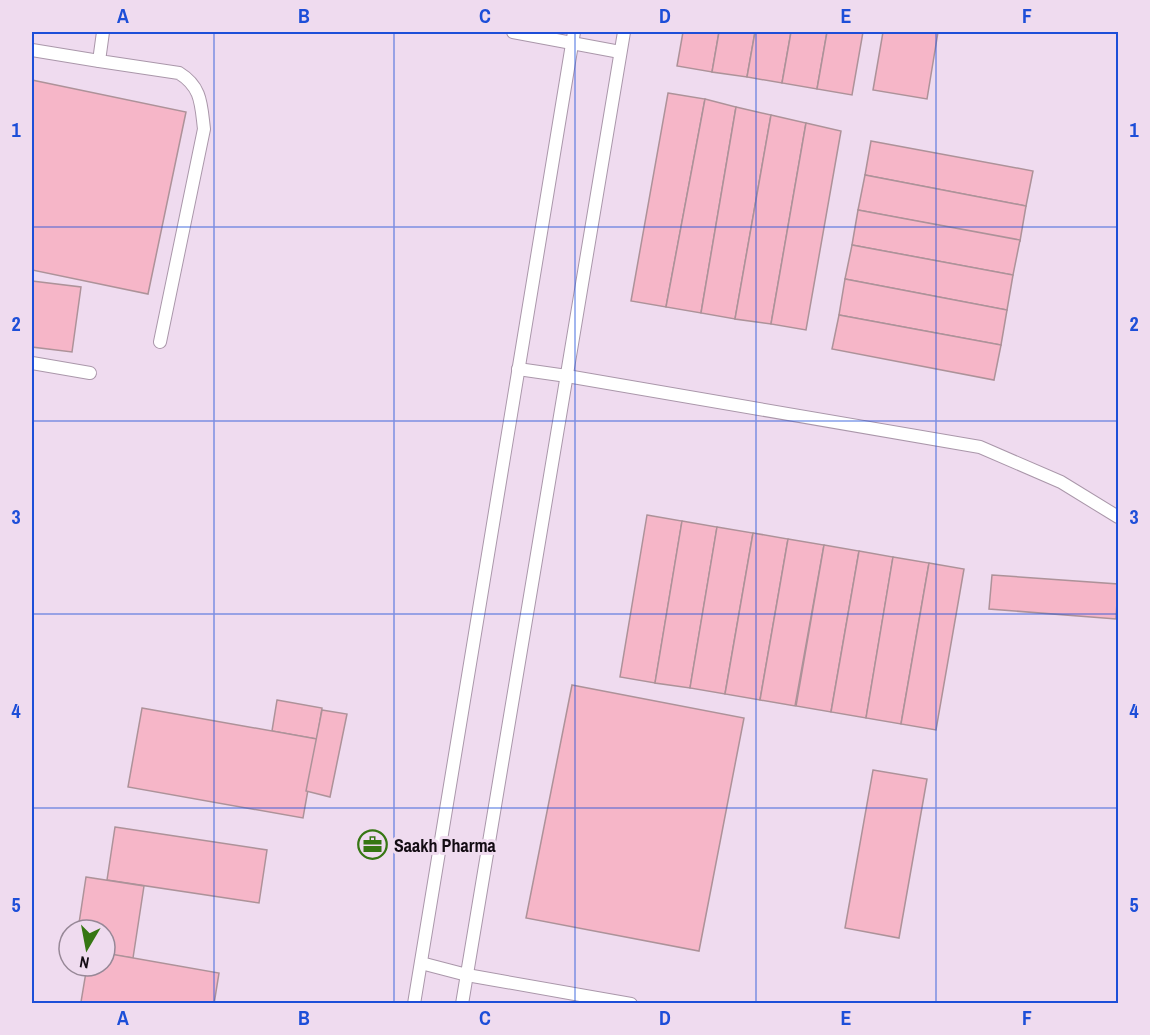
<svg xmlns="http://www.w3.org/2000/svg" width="1150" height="1035" font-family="'Archivo Narrow',sans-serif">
  <rect width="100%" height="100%" fill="#efdbef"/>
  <g fill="#f6b6c8" stroke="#ad9299" stroke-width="1.5">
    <polygon points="683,32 719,32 712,72 677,66"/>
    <polygon points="719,32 755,32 747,77 712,72"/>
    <polygon points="755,32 791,32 782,83 747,77"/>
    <polygon points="791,32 827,32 817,89 782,83"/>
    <polygon points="827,32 863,32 852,95 817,89"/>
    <polygon points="883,32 938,32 927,99 873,90"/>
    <polygon points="32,80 186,112 148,294 32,270"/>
    <polygon points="668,93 705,99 666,307 631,301"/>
    <polygon points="705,99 736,107 701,313 666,307"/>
    <polygon points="736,107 771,115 735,319 701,313"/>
    <polygon points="771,115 806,123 771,324 735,319"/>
    <polygon points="806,123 841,131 806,330 771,324"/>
    <polygon points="871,141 1033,171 1026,206 865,175"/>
    <polygon points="865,175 1026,206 1020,241 858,210"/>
    <polygon points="858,210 1020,240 1013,275 852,245"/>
    <polygon points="852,245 1013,275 1007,310 845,279"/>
    <polygon points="845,279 1007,310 1001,345 839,315"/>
    <polygon points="32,281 81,287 72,352 32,347"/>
    <polygon points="839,315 1001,345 994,380 832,349"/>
    <polygon points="647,515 682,521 655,683 620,677"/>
    <polygon points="682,521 717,527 690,688 655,683"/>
    <polygon points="717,527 753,533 725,694 690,688"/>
    <polygon points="753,533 788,539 760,700 725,694"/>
    <polygon points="788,539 824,545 795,706 760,700"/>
    <polygon points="824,545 859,551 831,712 796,706"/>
    <polygon points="859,551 893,557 866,718 831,712"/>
    <polygon points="893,557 929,563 901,724 866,718"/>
    <polygon points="929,563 964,569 936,730 901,724"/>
    <polygon points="992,575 1118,584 1116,619 989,609"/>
    <polygon points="572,685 744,718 699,951 526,918"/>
    <polygon points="277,700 322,708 317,739 272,731"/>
    <polygon points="142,708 317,739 303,818 128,787"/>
    <polygon points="322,710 347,714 330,797 306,791"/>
    <polygon points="873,770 927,779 899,938 845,928"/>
    <polygon points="115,827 267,850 259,903 107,880"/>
    <polygon points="86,877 144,886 133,958 105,954 105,930 78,930"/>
    <polygon points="105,953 219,973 214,1004 81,1002 87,966 105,966"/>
  </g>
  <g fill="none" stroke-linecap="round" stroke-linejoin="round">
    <defs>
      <g id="lane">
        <path d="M 103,32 L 99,61 L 179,73 C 202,87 201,105 204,129 L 160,342"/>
        <polyline points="513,32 620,52"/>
        <polyline points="32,50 99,61"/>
        <polyline points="32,363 90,373"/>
        <polyline points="518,369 567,376 980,447 1061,482 1118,517"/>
        <polyline points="421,963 467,975 631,1004"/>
        <polyline points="414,1004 574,32"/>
        <polyline points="462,1004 624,32"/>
      </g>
    </defs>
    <use href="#lane" stroke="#aa97aa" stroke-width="14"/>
    <use href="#lane" stroke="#fff" stroke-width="12"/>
  </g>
  <path fill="none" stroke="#1d4ed8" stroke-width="1.5" stroke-opacity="0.55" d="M 214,32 L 214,1004M 394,32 L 394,1004M 575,32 L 575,1004M 756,32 L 756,1004M 936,32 L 936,1004M 32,227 L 1118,227M 32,421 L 1118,421M 32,614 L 1118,614M 32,808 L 1118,808"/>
  <defs>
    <symbol id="office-ring" viewBox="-11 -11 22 22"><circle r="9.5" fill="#efdbef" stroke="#367613" stroke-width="1.5"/><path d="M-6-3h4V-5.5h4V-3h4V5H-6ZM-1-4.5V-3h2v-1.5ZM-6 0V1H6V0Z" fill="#367613"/></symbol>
  </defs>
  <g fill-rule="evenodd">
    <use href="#office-ring" x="356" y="828" width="33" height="33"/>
  </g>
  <g text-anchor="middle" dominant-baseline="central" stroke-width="6" stroke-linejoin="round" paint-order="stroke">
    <g font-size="18" font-weight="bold" fill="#130c13" stroke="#efdbef" text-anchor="start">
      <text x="394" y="845">Saakh Pharma</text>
    </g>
  </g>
  <rect width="1150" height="1035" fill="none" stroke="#efdbef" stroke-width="66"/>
  <g transform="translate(87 948) rotate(190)"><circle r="28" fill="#efdbef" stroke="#978897" stroke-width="1.5"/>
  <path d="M0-4.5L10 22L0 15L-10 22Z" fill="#367613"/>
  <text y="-9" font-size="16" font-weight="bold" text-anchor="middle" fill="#130c13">N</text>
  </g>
  <rect x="33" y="33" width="1084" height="969" fill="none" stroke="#1d4ed8" stroke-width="2"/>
  <g font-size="20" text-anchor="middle" font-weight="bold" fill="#1d4ed8">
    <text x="123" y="23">A</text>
    <text x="304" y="23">B</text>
    <text x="485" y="23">C</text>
    <text x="665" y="23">D</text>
    <text x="846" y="23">E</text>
    <text x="1027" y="23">F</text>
    <text x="16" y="137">1</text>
    <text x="1134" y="137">1</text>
    <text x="16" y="331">2</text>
    <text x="1134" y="331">2</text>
    <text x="16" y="524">3</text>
    <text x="1134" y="524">3</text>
    <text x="16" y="718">4</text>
    <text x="1134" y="718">4</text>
    <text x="16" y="912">5</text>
    <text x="1134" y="912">5</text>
    <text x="123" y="1025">A</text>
    <text x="304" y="1025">B</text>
    <text x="485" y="1025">C</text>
    <text x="665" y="1025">D</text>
    <text x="846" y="1025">E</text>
    <text x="1027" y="1025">F</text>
  </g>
</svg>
